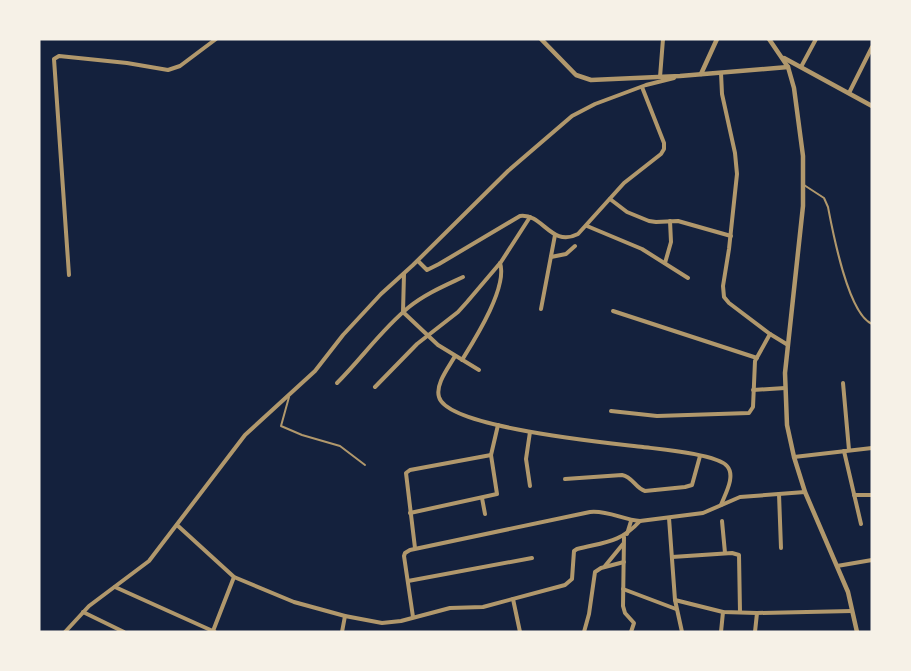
<svg xmlns="http://www.w3.org/2000/svg" width="911" height="671" font-family="'IBM Plex Sans',sans-serif">
  <rect width="100%" height="100%" fill="#14213d"/>
  <g fill="none" stroke-linecap="round" stroke-linejoin="round">
    <g stroke="#b1986c" stroke-width="2">
      <path d="M 804,185 L 824,198 L 828,207 C 833,233 848,314 872,324"/>
      <polyline points="289,397 281,426 302,435 340,446 365,465"/>
    </g>
    <g stroke="#b1986c" stroke-width="4">
      <polyline points="801,67 816,39"/>
      <polyline points="721,73 722,94 735,153 737,174 729,249 723,286 724,297 729,303 770,334 788,345"/>
      <polyline points="660,77 663,39"/>
      <polyline points="849,93 872,47"/>
      <polyline points="610,199 627,212 649,221 656,222 678,221 731,236"/>
      <polyline points="587,226 642,249 688,278"/>
      <polyline points="551,257 566,254 575,246"/>
      <path d="M 418,261 L 427,270 L 439,264 L 520,216 C 543,213 551,248 578,234 L 624,183 L 661,154 L 664,149 L 664,143 L 642,87"/>
      <polyline points="665,263 671,242 670,221"/>
      <polyline points="404,274 403,312 438,345 479,370"/>
      <polyline points="69,275 54,59 59,56 127,63 168,70 180,66 216,39"/>
      <polyline points="541,309 555,235"/>
      <polyline points="613,311 757,358"/>
      <path d="M 455,356 C 449,367 435,384 439,397 C 447,428 611,443 643,447 C 659,449 717,454 727,466 C 736,476 725,494 721,505"/>
      <path d="M 462,360 C 475,339 508,287 500,263"/>
      <path d="M 337,383 C 362,358 382,329 409,307 C 425,294 444,286 463,277"/>
      <polyline points="843,383 849,450"/>
      <polyline points="375,387 417,344 458,312 467,302 501,262 530,217"/>
      <polyline points="753,390 785,388"/>
      <polyline points="611,411 657,416 749,413 753,407 755,361 770,334"/>
      <polyline points="844,451 861,524"/>
      <polyline points="794,457 872,448"/>
      <path d="M 565,479 L 622,475 C 633,477 635,488 645,491 L 685,487 L 692,485 L 700,456"/>
      <polyline points="530,486 526,459 530,432"/>
      <polyline points="779,494 781,548"/>
      <polyline points="854,495 872,495"/>
      <polyline points="482,498 485,514"/>
      <polyline points="410,513 497,494 491,455 498,425"/>
      <polyline points="669,518 675,600 682,632"/>
      <polyline points="722,521 725,553"/>
      <path d="M 177,525 L 234,577 L 294,602 L 345,616 L 382,623 L 401,621 L 450,608 L 483,607 L 565,585 L 572,579 L 574,551 L 577,549 C 604,542 620,543 640,521"/>
      <polyline points="627,534 631,521"/>
      <polyline points="624,537 623,606 625,613 634,623 631,632"/>
      <polyline points="415,548 406,473 410,470 491,455"/>
      <polyline points="672,557 732,553 739,555 740,612"/>
      <polyline points="605,566 623,544"/>
      <polyline points="837,566 872,560"/>
      <polyline points="408,581 532,558"/>
      <polyline points="115,587 215,632"/>
      <polyline points="623,589 676,609"/>
      <polyline points="513,599 520,632"/>
      <polyline points="675,600 723,612 757,613 852,611"/>
      <polyline points="83,612 124,632"/>
      <path d="M 413,617 L 404,556 L 405,553 L 410,550 L 590,512 C 608,510 623,520 640,521 L 703,513 L 740,497 L 805,492"/>
      <polyline points="213,631 234,577"/>
      <polyline points="65,632 89,606 149,561 245,435 315,371 343,335 381,294 413,265 508,171 572,116 595,104 646,85 674,78"/>
      <polyline points="342,632 345,616"/>
      <polyline points="584,632 589,614 595,572 601,568 624,562"/>
      <polyline points="721,632 723,612"/>
      <polyline points="755,632 757,613"/>
    </g>
    <g stroke="#b1986c" stroke-width="4.5">
      <polyline points="541,39 576,75 591,80 680,76 788,67"/>
      <polyline points="769,39 788,67 794,88 803,156 803,206 785,373 787,425 794,457 805,492 848,592 857,632"/>
      <polyline points="784,58 872,106"/>
      <polyline points="701,74 717,39"/>
    </g>
  </g>
  <rect width="911" height="671" fill="none" stroke="#f6f1e7" stroke-width="81"/>
</svg>
